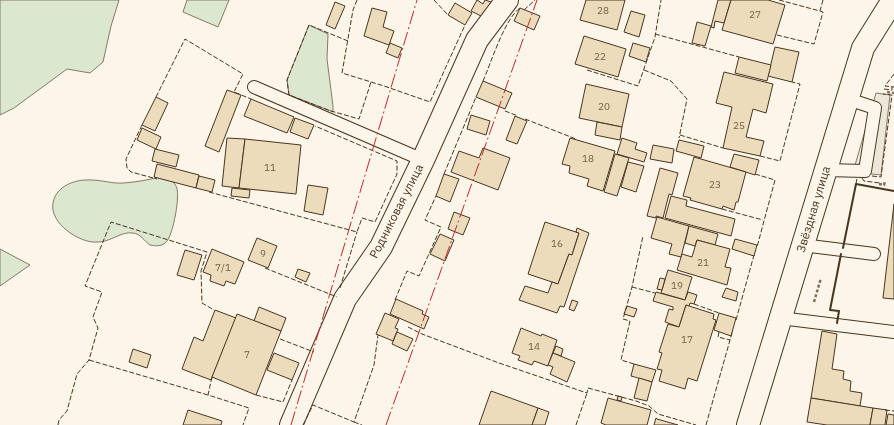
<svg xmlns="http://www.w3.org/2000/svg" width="894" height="425" font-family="'IBM Plex Sans',sans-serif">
  <rect width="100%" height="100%" fill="#fbf6e9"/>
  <g fill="#dce7d0" stroke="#887966">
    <polygon points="0,0 119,0 111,26 103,62 90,73 67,69 14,108 0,115"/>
    <polygon points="187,0 229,0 218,27 183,12"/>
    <polygon points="309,25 328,34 327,59 333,106 333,112 289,95 287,80"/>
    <path d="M 160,177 C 167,178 173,180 176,186 C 181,194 173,234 167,241 C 162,247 156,246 150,245 C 144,241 141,234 133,233 C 121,231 111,242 98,242 C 80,244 49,223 53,203 C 56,186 75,179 91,180 C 102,180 113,184 124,183 C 136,182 148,180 160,177 Z"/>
    <polygon points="0,249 30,265 0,286"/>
  </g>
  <polygon fill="#ede7d9" stroke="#887966" points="876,93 890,95 881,175 853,172"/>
  <g fill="#ecdcbc" stroke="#4a3520">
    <polygon points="477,0 483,4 485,0 491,2 483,17 471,11"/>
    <polygon points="586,0 625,0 617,30 580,20"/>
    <polygon points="718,0 731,0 724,23 715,21 714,28 711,27"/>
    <polygon points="731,0 768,0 785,5 773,44 722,30"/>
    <polygon points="335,2 345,6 335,29 326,25"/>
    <polygon points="455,3 472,13 465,25 448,15"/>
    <polygon points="372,8 387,12 383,27 394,31 389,45 364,36"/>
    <polygon points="520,8 540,16 534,30 514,21"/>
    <polygon points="631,11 645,15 639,37 624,32"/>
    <polygon points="697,22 711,26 705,46 692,43"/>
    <polygon points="584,36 626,49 618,77 575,64"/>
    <polygon points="390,43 402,48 398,58 386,53"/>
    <polygon points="633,43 650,48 646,62 629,56"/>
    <polygon points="775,47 799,52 792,82 768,76"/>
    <polygon points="739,57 771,65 767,81 735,73"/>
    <polygon points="724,72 773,84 766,113 753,109 746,137 764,141 760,156 723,148 732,107 716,103"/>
    <polygon points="483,81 512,93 505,109 476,97"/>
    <polygon points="586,84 629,94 622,127 579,118"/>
    <polygon points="227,90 241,95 219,152 205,146"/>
    <polygon points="156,97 168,103 155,131 142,125"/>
    <polygon points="251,99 294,117 287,133 244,116"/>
    <polygon points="471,115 490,121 486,135 467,129"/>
    <polygon points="515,116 527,121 517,144 506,140"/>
    <polygon points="295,118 314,125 308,139 290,132"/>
    <polygon points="597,122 622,127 620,140 595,135"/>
    <polygon points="142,128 161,137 156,149 137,140"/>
    <polygon points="227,138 245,139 239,188 222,186"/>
    <polygon points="570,138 615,151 603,191 587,186 589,179 569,173 570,166 562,164"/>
    <polygon points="622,138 637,143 635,149 647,153 644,162 617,154"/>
    <polygon points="245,139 301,145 296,194 239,188"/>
    <polygon points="679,140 704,146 701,158 676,151"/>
    <polygon points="653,145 674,149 672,163 650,159"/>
    <polygon points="483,148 510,158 498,190 451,172 459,151 479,158"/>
    <polygon points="155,149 179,155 176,167 152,161"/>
    <polygon points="615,154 629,158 617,196 604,192"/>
    <polygon points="734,154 759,160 755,175 730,167"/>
    <polygon points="694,157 746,172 738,202 736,202 734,210 723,206 722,209 690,200 691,198 683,196"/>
    <polygon points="628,162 644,166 636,192 621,187"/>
    <polygon points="157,164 199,175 196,188 154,177"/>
    <polygon points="660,168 678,173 672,195 669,194 663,218 656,216 656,218 647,216"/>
    <polygon points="444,174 459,179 450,202 436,196"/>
    <polygon points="199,176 215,180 212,192 196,188"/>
    <polygon points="308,185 328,188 323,215 304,211"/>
    <polygon points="232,188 250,190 249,198 231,196"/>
    <polygon points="671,196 687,200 686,206 735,219 731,236 665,218"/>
    <polygon points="894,204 894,299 883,298"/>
    <polygon points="454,212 470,218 463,235 448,229"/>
    <polygon points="657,217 689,226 681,257 669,254 672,244 651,238"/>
    <polygon points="545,222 579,233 572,255 569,254 558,284 528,274"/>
    <polygon points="689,226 718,234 715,245 697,240 695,246 685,243"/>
    <polygon points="577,228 589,233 564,307 560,306 557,313 519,300 525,286 548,293 552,282 558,284 569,254 572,255 579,233 576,232"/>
    <polygon points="440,234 454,240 445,261 430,254"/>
    <polygon points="257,238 277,246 268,268 248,260"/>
    <polygon points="735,239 757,245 754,256 732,249"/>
    <polygon points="697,240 730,249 725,267 731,268 727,285 677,270 682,254 692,257"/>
    <polygon points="212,249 244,262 235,284 226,281 224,286 210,281 211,275 203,272"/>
    <polygon points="185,250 202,255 194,280 177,275"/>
    <polygon points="298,269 310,273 306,282 295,277"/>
    <polygon points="668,270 692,277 685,300 661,293"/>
    <polygon points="660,278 665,279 662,290 657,289"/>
    <polygon points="726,288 738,292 736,301 722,297"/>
    <polygon points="656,292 685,300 688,292 697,295 694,304 690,303 689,306 686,305 679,327 665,322 669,309 673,310 673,307 653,301"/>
    <polygon points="396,299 423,311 422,314 429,317 424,329 390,314"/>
    <polygon points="572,300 578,302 574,311 569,309"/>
    <polygon points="686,305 714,314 713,319 716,320 697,381 688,378 685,389 659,381 662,370 657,369 662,353 659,352 668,324 679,327"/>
    <polygon points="627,306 637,309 634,317 624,314"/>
    <polygon points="259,307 286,318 281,331 254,321"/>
    <polygon points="215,310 236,318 211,380 182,369 194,337 203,341"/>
    <polygon points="385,313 399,319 395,328 398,329 393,341 376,334"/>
    <polygon points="719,313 736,318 731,336 714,330"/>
    <polygon points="237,314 281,331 256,395 212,377"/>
    <polygon points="521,328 541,336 542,334 557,340 548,366 534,361 532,365 518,360 520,356 512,353"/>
    <polygon points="822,331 837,334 832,369 844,371 843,379 851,381 850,391 862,393 860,406 811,398"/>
    <polygon points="397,332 413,339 407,351 392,344"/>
    <polygon points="556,346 563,349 561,356 553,353"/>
    <polygon points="133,349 151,355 147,368 129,362"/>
    <polygon points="274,353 299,363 292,380 267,370"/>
    <polygon points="553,353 575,362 567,382 550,374 553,367 548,365"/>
    <polygon points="634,364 656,370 652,382 631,376"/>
    <polygon points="639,378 652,382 647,401 634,398"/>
    <polygon points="491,391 538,408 532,425 479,425"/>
    <polygon points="618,396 622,397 621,401 617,400"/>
    <polygon points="608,398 651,410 647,425 606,425 601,423"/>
    <polygon points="811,398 873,408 870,425 827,425 807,422"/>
    <polygon points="538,408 549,412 545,425 532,425"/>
    <polygon points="873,408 887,410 885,425 870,425"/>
    <polygon points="188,410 222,421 221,425 183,425"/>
    <polygon points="888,414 894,415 894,425 886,425"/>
    <polygon points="656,418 657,419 678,425 654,425"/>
  </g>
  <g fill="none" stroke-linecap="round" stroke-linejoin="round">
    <defs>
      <g id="service">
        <polyline points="254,87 423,160"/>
        <polyline points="826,170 865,171 875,108 848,99"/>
        <polyline points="802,245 874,254"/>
        <polyline points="780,318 894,332"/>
      </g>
      <polyline id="minor" points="291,425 345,299 381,247 423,160 477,40 507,0"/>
      <polyline id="tertiary" points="748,425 863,48 893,0"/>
    </defs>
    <use href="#service" stroke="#4a3520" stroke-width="14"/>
    <use href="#minor" stroke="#4a3520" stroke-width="24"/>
    <use href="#tertiary" stroke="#4a3520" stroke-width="24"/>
    <g stroke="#7f6f5c" stroke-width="2.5" stroke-dasharray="3 2" stroke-linecap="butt">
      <polyline points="887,92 894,93"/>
      <polyline points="879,184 884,185 885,181"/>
      <polyline points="814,302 821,278"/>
    </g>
    <use href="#service" stroke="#fbf6e9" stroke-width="12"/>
    <use href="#minor" stroke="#fbf6e9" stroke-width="22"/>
    <use href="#tertiary" stroke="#fbf6e9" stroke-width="22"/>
    <g stroke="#4a3520" stroke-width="1" stroke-dasharray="5 2" stroke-linecap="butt">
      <polyline points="357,0 353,10 342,73 384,86 430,102 465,25"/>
      <polyline points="434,0 448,15"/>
      <polyline points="779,0 820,11 823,0"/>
      <polyline points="524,10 535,0"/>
      <polyline points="655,34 739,57"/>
      <polyline points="777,35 814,44 823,12 820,11"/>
      <polyline points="348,41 309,25 287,80 289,95 331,111 359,119 371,82"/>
      <polyline points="587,70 638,86 655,37 661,0"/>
      <polyline points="644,70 671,81 687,99 679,138"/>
      <polyline points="894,74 885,86 894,87"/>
      <path d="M 483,81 C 491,63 505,18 520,8"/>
      <polyline points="884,89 892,90 892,87"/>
      <polyline points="156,97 185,39 243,74 234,92 251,99"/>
      <polyline points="505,111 518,116"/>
      <polyline points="525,119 576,139"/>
      <polyline points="142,125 126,159 127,168 131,172 157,179"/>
      <polyline points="680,135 723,148"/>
      <polyline points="760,156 780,161 800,84 792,82"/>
      <polyline points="444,174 476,97"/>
      <polyline points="755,174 775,180 757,247"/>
      <polyline points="872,176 881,177 892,95 883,94"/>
      <polyline points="862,178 864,181 880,183"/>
      <polyline points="856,184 857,178"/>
      <polyline points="209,192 357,232 362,218 375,222 397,174 397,161 315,126"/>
      <polyline points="722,209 763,220"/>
      <polyline points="265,268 337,297"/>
      <polyline points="632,287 655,293"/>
      <polyline points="340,288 357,232"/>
      <polyline points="395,300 407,271 419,276 441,227 425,220 436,196"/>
      <polyline points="694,304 719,313"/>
      <polyline points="736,320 754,255"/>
      <polyline points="408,327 422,334 499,363 587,393 588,388 636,401 649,406 658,414 696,425"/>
      <polyline points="719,332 718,337 730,340"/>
      <polyline points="280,339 314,352"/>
      <polyline points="89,360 208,395"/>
      <polyline points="634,364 621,360 630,321 623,319 632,287 643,236"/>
      <polyline points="212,377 208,395 249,408 243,425"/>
      <polyline points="256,395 283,402 292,380"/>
      <polyline points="885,410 894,411"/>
      <polyline points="354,422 362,425"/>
      <polyline points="58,425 59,420 67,411 77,374 89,360 98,328 93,317 102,292 85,286 111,222 207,252 201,271 202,303 214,310"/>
      <polyline points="303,425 313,405 354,422 374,365 378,335"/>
      <polyline points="576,425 587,393"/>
      <polyline points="706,425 732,333"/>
    </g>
    <g stroke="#4a3520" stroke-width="2">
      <polyline points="843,248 856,184 894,191"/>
      <polyline points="837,323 839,311 830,310 841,254"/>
    </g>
    <g stroke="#c62828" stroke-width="1" stroke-dasharray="14 3 2 3" stroke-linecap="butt">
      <polyline points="291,425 417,0"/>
      <polyline points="386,425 537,0"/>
    </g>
  </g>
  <g text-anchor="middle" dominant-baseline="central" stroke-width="3" stroke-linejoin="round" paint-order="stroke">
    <g font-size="10" fill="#725f47">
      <text x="603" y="10">28</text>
      <text x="755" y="14">27</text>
      <text x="600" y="56">22</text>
      <text x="604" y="106">20</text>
      <text x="739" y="125">25</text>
      <text x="588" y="158">18</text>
      <text x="270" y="167">11</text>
      <text x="715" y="184">23</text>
      <text x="557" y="243">16</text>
      <text x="263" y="253">9</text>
      <text x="703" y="262">21</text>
      <text x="223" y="267">7/1</text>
      <text x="677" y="285">19</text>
      <text x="687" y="339">17</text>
      <text x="534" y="346">14</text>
      <text x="247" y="354">7</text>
    </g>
    <g font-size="12" fill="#4a3520" stroke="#fbf6e9">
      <text transform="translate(813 209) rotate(-73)">Звёздная улица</text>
      <text transform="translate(396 211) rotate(-63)">Родниковая улица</text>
    </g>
  </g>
</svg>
